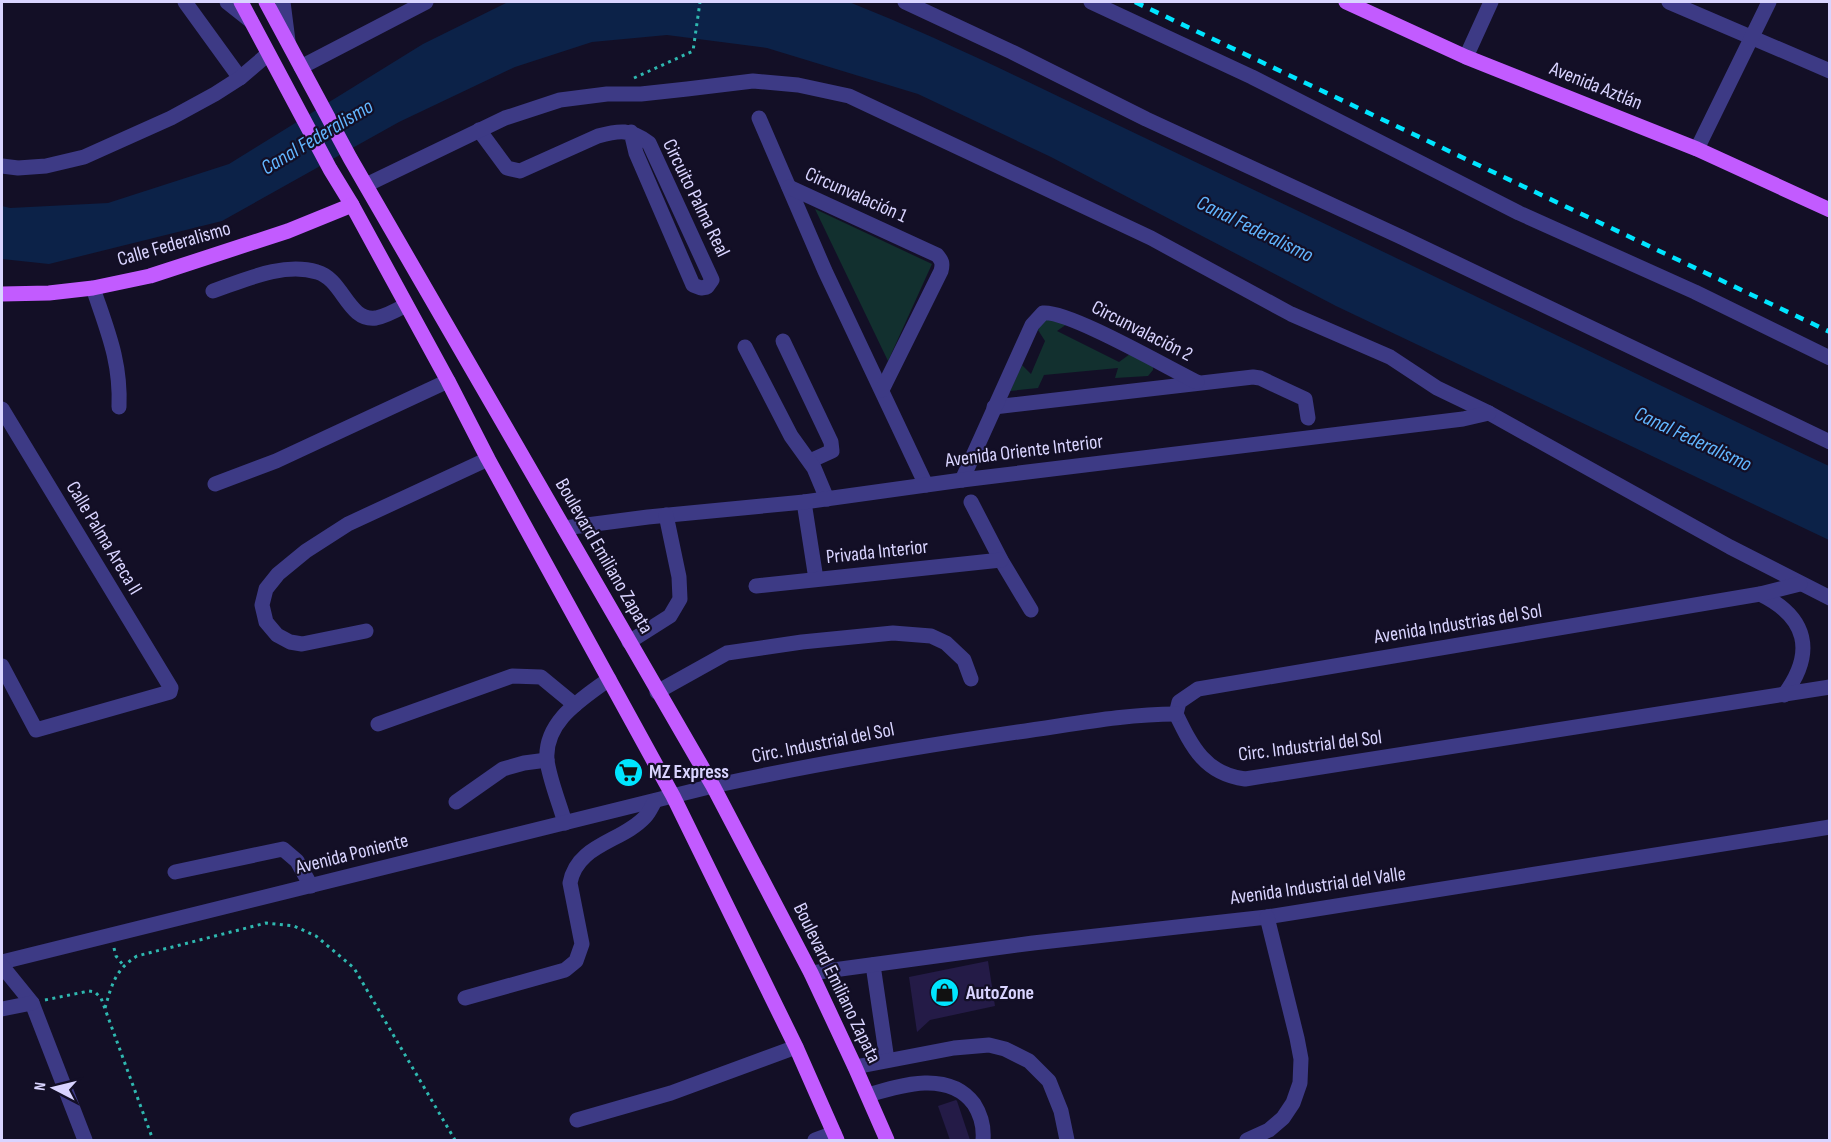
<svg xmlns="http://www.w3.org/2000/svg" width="1831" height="1142" font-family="'Sofia Sans Condensed',sans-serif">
  <rect width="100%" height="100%" fill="#130f26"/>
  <g fill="#12302f">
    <polygon points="815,209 932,264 888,361"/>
    <polygon points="1045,314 1067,324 1057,331 1119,362 1130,354 1153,363 1153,370 1148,376 1115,378 1118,368 1044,375 1038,388 1010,391 1022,365 1031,374 1045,341 1038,330"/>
  </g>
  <path fill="#0c2248" d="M 508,2 L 849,2 C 957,45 1060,98 1166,148 C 1388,253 1608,361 1829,466 L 1829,540 L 1336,306 L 1051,157 L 918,94 L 767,48 L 667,35 L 592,42 L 515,67 L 399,122 L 222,221 L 49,264 L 2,259 L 2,206 L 10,208 L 108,203 L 229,164 L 423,44 Z"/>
  <g fill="#241b47">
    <polygon points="988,961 995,1006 930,1020 917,1032 909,977"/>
    <polygon points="956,1100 957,1101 970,1140 950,1140 938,1106"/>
  </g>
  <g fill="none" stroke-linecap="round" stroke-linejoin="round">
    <g stroke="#2fb8b0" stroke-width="3" stroke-dasharray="3 4.5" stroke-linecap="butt">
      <polyline points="634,78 693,51 700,2"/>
      <polyline points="114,948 116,956 123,965"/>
      <polyline points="45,1000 89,991 95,992 101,998 153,1140"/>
      <path d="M 105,1008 C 112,984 115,970 137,956 L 266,923 L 294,926 L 316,936 L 354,968 L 455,1140"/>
    </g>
    <g stroke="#3d3a85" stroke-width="15">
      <polyline points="185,2 240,78"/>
      <polyline points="227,2 251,21"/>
      <polyline points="283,2 288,41"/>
      <polyline points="905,2 1012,52 1146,119 1401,237 1830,442"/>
      <polyline points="1091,2 1252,77 1519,213 1695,292 1830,358"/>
      <polyline points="1669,2 1830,71"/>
      <polyline points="1466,57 1491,2"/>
      <polyline points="301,67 426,2"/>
      <polyline points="759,118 825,271 926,485"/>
      <path d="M 479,130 L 507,168 L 520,171 L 598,136 C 620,130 630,129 649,143 L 712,280 L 707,287 L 701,288 L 693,285 L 636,153 L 631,132"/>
      <polyline points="1697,149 1769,2"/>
      <polyline points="2,166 18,168 46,166 84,157 171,118 215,94 240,78 268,54"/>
      <polyline points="366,185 505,118 560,100 607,94 641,94 687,89 753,81 798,85 849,96 1151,238 1291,314 1390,357 1437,388 1489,413 1730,547 1830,598"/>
      <path d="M 789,187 L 937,255 C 942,261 943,263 941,271 L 882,390"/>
      <path d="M 93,288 C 107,330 121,361 119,407"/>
      <path d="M 213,291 C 245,280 283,262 317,272 C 343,279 348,322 376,318 C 386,316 397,310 406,305"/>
      <polyline points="783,341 831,442 832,451 810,461"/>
      <polyline points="745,347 791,436 814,468 827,499"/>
      <polyline points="994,407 1253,377 1260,378 1305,399 1308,418"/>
      <polyline points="2,409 171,688 170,692 36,730 2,666"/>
      <path d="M 962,480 L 1032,325 L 1043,313 C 1068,310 1168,368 1197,382"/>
      <polyline points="215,484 276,461 448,381"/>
      <polyline points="804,502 816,579"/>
      <polyline points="971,502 1001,560 1031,610"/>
      <polyline points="564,528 648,517 804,502 962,480 1463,419 1489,413"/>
      <polyline points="756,586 1001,560"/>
      <path d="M 1760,594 C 1807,617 1816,652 1784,695"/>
      <polyline points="366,631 302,644 290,642 277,635 266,622 262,605 266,589 278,574 306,551 348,524 488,459"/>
      <polyline points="629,642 670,616 680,599 679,577 666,515"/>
      <polyline points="657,692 727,653 802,642 893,633 931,636 946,643 964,660 971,679"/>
      <path d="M 1176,714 C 1192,747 1205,774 1245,779 L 1830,687"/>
      <polyline points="1176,714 1179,702 1198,689 1760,594 1800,584"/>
      <polyline points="378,724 512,676 541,677 575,705"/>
      <polyline points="456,802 503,769 524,763 547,760"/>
      <path d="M 565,823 C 560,805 549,778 547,760 C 544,721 582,699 609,679"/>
      <polyline points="175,872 283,849 297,861 311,886"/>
      <path d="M 2,962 L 713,786 C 814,764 915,747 1018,732 C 1070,725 1123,714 1176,714"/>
      <polyline points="873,965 887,1060"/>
      <polyline points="2,966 32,1003 85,1140"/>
      <polyline points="811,973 1033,943 1267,917 1830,827"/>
      <path d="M 465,998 L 565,970 L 576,961 L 582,944 L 570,883 C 577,844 622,842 645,817 C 649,813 652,806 655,801"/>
      <polyline points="2,1009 32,1003"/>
      <polyline points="855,1067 954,1048 989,1045 1005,1049 1029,1061 1049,1081 1061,1111 1067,1140"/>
      <path d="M 868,1095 C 901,1085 949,1070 974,1104 C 981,1115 984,1128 983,1140"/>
      <polyline points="577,1120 671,1093 796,1047"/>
      <polyline points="815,1140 834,1133"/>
      <polyline points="1247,1140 1269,1130 1283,1118 1293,1103 1300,1083 1301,1059 1297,1038 1267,917"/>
    </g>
    <g stroke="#c25bff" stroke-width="15">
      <polyline points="241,2 330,169 352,205 448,381 488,459 673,796 796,1047 837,1140"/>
      <polyline points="266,2 350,158 713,786 811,973 855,1067 887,1140"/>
      <polyline points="1346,2 1466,57 1697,149 1830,210"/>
      <polyline points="2,294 49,293 93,288 150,276 288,231 352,205"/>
    </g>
    <polyline stroke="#00e5ff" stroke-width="4.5" stroke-dasharray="9 8" stroke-linecap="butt" points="1135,2 1830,332"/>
  </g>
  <defs>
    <symbol id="supermarket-disc" viewBox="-11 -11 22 22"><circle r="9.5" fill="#00e5ff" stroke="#130f26"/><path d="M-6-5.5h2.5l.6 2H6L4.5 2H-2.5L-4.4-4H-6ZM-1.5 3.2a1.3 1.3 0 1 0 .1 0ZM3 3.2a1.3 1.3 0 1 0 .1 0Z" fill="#111"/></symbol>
    <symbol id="shop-disc" viewBox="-11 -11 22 22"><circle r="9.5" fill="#00e5ff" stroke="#130f26"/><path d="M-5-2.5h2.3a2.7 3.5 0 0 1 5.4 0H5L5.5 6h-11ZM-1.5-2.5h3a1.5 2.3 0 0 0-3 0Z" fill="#111"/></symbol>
  </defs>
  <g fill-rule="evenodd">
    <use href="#supermarket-disc" x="612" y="756" width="33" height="33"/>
    <use href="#shop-disc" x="928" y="976" width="33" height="33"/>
  </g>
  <g text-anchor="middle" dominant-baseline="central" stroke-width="4.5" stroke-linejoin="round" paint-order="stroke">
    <g font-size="20" fill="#d9d4ff" stroke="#130f26">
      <text transform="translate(1596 86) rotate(22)">Avenida Aztlán</text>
      <text transform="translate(856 195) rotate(24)">Circunvalación 1</text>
      <text transform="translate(696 198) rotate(64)">Circuito Palma Real</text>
      <text transform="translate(174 244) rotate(-16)">Calle Federalismo</text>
      <text transform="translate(1142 331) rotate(27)">Circunvalación 2</text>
      <text transform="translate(1024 451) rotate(-7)">Avenida Oriente Interior</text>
      <text transform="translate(104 538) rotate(59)">Calle Palma Areca II</text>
      <text transform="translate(877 552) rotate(-6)">Privada Interior</text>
      <text transform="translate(604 556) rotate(60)">Boulevard Emiliano Zapata</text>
      <text transform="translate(1458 624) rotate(-9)">Avenida Industrias del Sol</text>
      <text transform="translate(823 743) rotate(-11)">Circ. Industrial del Sol</text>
      <text transform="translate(1310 746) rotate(-7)">Circ. Industrial del Sol</text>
      <text transform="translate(352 854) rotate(-14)">Avenida Poniente</text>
      <text transform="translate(1318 886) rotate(-8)">Avenida Industrial del Valle</text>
      <text transform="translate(837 983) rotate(64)">Boulevard Emiliano Zapata</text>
    </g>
    <g font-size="20" font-weight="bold" fill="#d9d4ff" stroke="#130f26" text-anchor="start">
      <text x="649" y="772">MZ Express</text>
      <text x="966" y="993">AutoZone</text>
    </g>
    <g font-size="21" font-style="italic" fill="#62b6ff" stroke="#130f26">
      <text transform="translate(317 137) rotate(-31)">Canal Federalismo</text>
      <text transform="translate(1255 229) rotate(26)">Canal Federalismo</text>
      <text transform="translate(1693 439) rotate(25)">Canal Federalismo</text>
    </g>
  </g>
  <rect width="1831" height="1142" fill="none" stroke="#d9d4ff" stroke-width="6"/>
  <g transform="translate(54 1088) rotate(277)" stroke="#130f26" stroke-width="4.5" paint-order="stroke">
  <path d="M0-4.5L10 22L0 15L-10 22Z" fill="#d9d4ff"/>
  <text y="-9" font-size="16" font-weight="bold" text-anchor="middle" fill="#d9d4ff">N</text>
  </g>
</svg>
